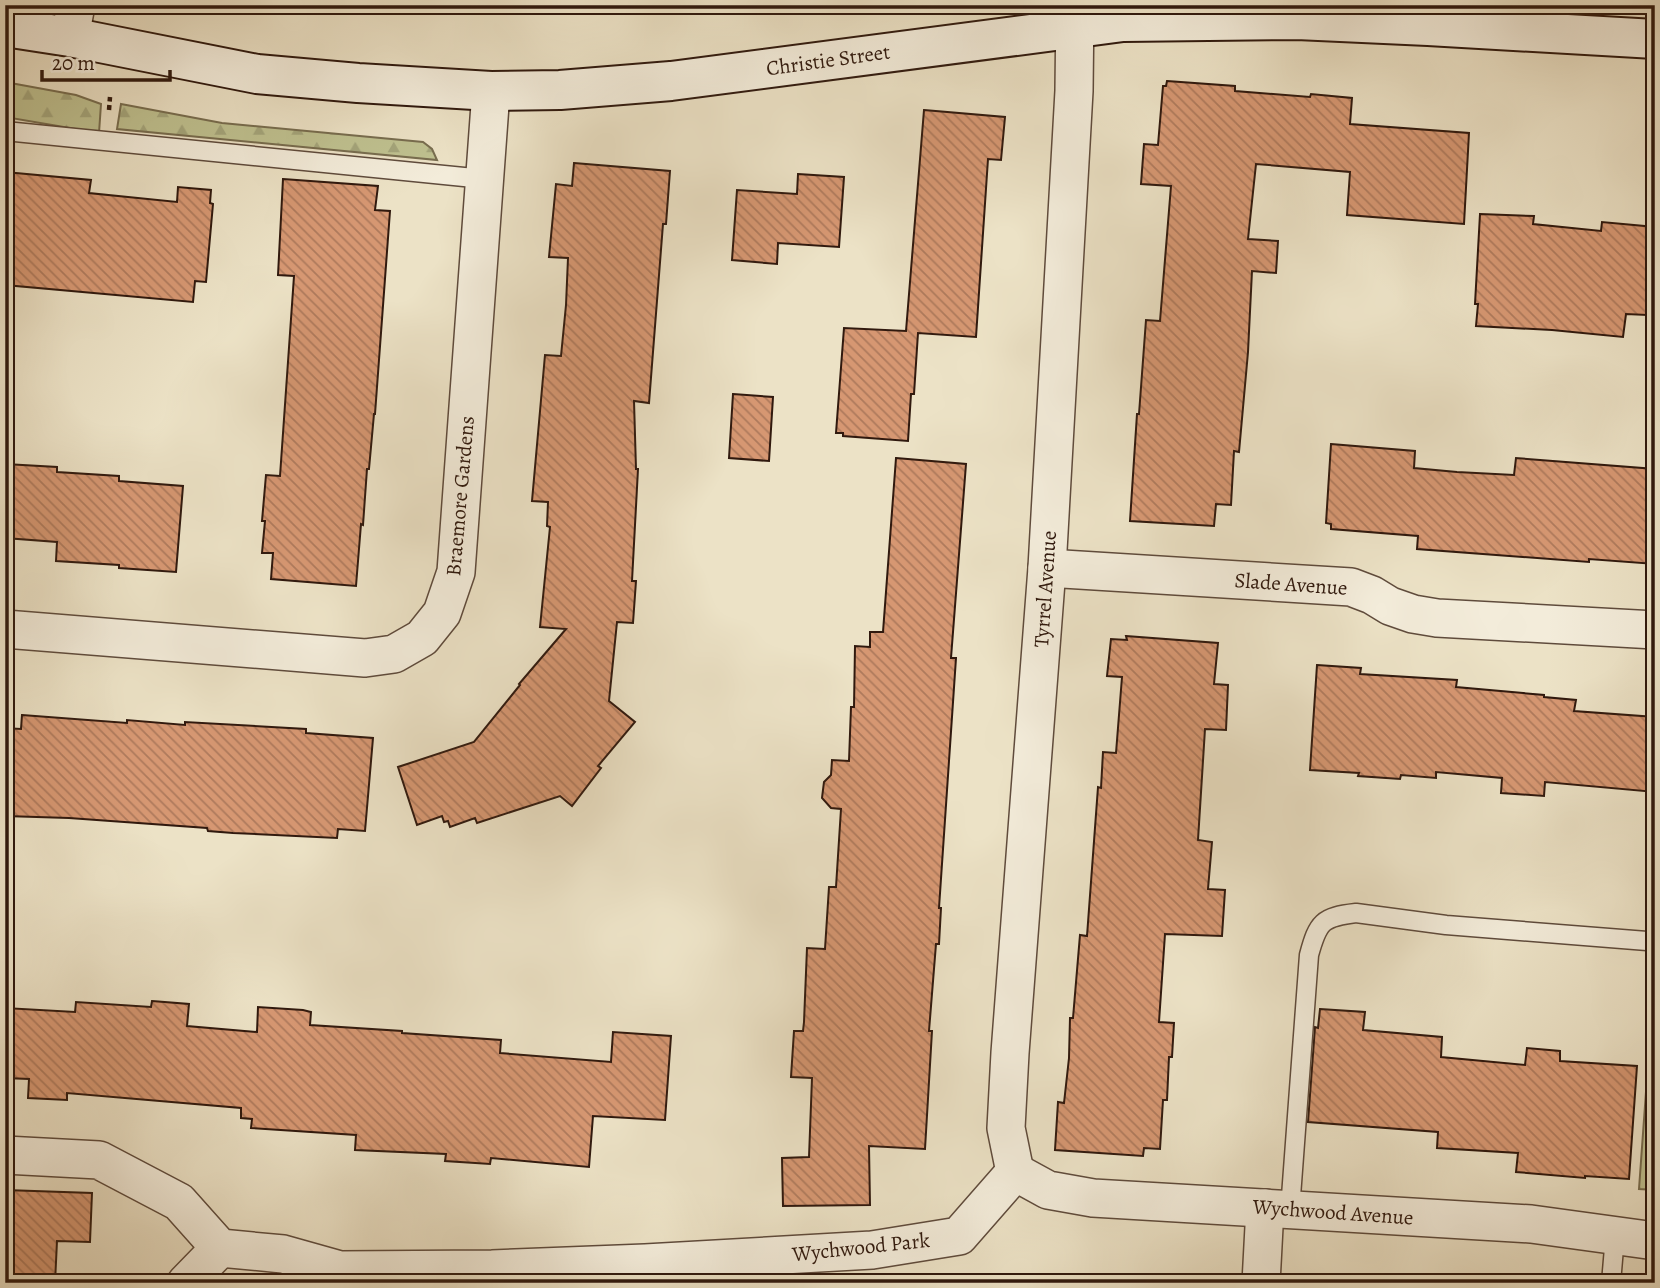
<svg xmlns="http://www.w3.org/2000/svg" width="1660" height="1288" font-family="Alegreya,serif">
  <defs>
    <pattern id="forest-firs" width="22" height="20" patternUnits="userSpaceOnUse" patternTransform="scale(1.75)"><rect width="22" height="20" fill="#bfc190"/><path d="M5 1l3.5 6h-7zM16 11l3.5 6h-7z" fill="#a4a57b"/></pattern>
    <pattern id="park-crowns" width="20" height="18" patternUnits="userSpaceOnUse" patternTransform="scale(1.75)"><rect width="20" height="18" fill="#bfc190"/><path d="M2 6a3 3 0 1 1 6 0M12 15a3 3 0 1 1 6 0" fill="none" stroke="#a4a57b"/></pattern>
    <pattern id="building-back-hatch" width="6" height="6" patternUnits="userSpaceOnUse" patternTransform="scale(1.75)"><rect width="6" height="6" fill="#d69772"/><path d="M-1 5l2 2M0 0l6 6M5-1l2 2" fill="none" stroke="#ae7a5c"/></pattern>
  </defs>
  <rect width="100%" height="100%" fill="#ece2c6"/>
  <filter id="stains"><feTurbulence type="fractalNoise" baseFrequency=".00286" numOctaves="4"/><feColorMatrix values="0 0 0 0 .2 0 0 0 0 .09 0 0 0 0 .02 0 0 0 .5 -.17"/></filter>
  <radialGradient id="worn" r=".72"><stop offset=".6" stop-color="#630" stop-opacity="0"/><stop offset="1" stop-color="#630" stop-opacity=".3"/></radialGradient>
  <g fill="url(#forest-firs)" stroke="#786d4f" stroke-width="2">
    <polygon points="5,82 76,95 101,104 99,133 5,117"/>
    <polygon points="121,104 222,123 423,142 432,149 437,160 117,129"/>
  </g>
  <polygon fill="url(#park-crowns)" stroke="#786d4f" stroke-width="2" points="1655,967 1655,1190 1639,1189"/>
  <g fill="url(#building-back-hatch)" stroke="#30190e" stroke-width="2">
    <polygon points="1167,81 1235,86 1235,91 1310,97 1311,94 1352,98 1350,124 1469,133 1464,224 1347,215 1350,172 1256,164 1248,239 1278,241 1276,273 1252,271 1248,352 1239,452 1234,451 1231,505 1216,504 1214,526 1130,521 1137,414 1139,414 1146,320 1160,321 1171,186 1141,184 1144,144 1158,145 1163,86 1166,86"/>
    <polygon points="924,110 1005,117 1001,160 988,159 976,337 918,333 914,394 911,394 908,441 843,436 843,433 836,433 844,328 906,331"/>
    <polygon points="574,163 670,171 666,224 663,224 649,403 634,401 636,469 638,469 632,581 636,581 633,623 617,622 609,701 635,722 598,766 601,768 572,806 560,796 477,823 475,818 450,827 448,821 444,822 442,816 417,825 398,767 474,742 520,685 519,684 566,629 540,627 550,527 547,526 548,502 532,501 545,355 561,356 566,305 568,258 549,257 556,184 572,186"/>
    <polygon points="5,172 91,180 89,193 177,202 178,187 211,190 210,203 213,204 206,282 195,281 193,302 5,285"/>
    <polygon points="798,174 844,177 839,247 778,243 777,264 732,260 737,190 797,194"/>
    <polygon points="283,179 378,186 375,210 390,211 375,414 374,414 369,469 367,469 363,525 361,524 356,586 271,579 273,553 262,553 265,521 262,521 266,475 280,476 294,276 278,275"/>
    <polygon points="1480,214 1534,216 1533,224 1601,231 1602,222 1655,227 1655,313 1647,313 1647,315 1626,314 1623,337 1552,330 1476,326 1478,304 1475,304"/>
    <polygon points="733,394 773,397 769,461 729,458"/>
    <polygon points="1331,444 1415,451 1414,468 1457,472 1514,475 1516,458 1655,469 1655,564 1589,559 1589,562 1417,549 1418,536 1331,529 1331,524 1326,523"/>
    <polygon points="896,458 966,464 951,658 956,658 939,908 941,908 939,944 936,944 929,1031 932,1031 925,1149 869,1146 870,1205 783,1206 782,1158 809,1157 812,1078 791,1077 794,1031 803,1031 804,1022 807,948 825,949 829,887 836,887 841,809 831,808 822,798 824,782 831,775 832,760 849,761 851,707 854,707 855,646 870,647 870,632 883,632"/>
    <polygon points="5,464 57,467 57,472 119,476 119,481 183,486 176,572 119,568 119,565 56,561 57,542 5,538"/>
    <polygon points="1126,636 1218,643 1214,684 1228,685 1226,730 1205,729 1198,840 1212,842 1208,889 1225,890 1222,936 1165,934 1159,1022 1174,1023 1172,1057 1169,1057 1167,1100 1163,1100 1160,1149 1144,1148 1143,1156 1055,1150 1058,1102 1064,1103 1069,1058 1070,1018 1073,1018 1080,935 1087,936 1098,787 1101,788 1103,752 1116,753 1122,677 1107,676 1111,639 1127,640"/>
    <polygon points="1317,665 1361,668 1360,674 1457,680 1456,687 1544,695 1544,697 1576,700 1574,711 1655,717 1655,792 1545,782 1544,796 1501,793 1502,778 1436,772 1436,778 1401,775 1400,779 1358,776 1359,773 1310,770"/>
    <polygon points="22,715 127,723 127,720 185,725 185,722 306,729 306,733 373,738 365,831 338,829 337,838 233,833 208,831 207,828 69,818 5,816 5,728 21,729"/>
    <polygon points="152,1001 189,1004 187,1026 257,1032 258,1007 303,1010 311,1012 310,1025 402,1031 402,1033 501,1040 500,1053 611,1062 613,1032 671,1036 665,1120 593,1116 589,1167 491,1158 490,1164 445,1161 446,1154 355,1150 356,1135 251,1128 252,1119 241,1118 241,1108 67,1093 67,1100 28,1098 29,1079 5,1078 5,1008 75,1012 76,1002 151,1007"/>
    <polygon points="1320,1009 1365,1012 1363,1030 1442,1037 1441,1057 1525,1065 1527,1048 1560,1051 1560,1061 1637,1066 1629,1179 1585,1176 1585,1178 1516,1172 1518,1153 1437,1148 1438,1132 1308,1122 1315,1027 1318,1028"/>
    <polygon points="5,1190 92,1193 90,1242 57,1241 55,1283 5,1283"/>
  </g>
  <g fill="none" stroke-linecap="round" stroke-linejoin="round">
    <defs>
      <g id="lane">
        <polyline points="5,131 484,179"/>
        <path d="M 1290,1210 L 1309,955 C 1318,922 1322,917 1356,913 L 1446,925 L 1647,941"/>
        <polyline points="1611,1283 1615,1236"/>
      </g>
      <g id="street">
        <polyline points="70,37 76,5"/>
        <polyline points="1047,568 1351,587 1372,595 1390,606 1413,614 1437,618 1655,630"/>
        <polyline points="5,629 365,658 394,654 422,638 442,613 456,572 491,91"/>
        <polyline points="5,1155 99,1160 179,1202 220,1248 283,1254 340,1270 492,1269 645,1263 872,1250 959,1236 1015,1172"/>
        <polyline points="1015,1172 1006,1128 1010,1053 1047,568 1074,91 1075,5"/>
        <polyline points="1015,1172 1048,1190 1093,1198 1531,1224 1655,1241"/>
        <polyline points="186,1283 220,1248"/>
        <polyline points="1261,1283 1265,1208"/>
      </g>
      <polyline id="secondary" points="5,27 70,37 257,74 358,83 491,91 560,90 671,81 1123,22 1297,20 1428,26 1655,39"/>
    </defs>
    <use href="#lane" stroke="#5f4b3c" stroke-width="21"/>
    <use href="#street" stroke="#5f4b3c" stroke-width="40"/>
    <use href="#secondary" stroke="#30190e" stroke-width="42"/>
    <polyline stroke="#30190e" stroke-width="4.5" stroke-dasharray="5 3.5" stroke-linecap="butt" points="109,110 110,97"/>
    <use href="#lane" stroke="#f3ecda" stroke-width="18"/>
    <use href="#street" stroke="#f3ecda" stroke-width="37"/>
    <use href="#secondary" stroke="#f3ecda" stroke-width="38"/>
  </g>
  <g text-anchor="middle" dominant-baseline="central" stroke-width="6" stroke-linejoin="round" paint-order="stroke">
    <g font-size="21" fill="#30190e" stroke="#f3ecda">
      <text transform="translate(828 60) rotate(-8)">Christie Street</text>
      <text transform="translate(460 496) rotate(-85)">Braemore Gardens</text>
      <text transform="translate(1291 584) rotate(4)">Slade Avenue</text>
      <text transform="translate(1045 589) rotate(-86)">Tyrrel Avenue</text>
      <text transform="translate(1333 1212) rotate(4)">Wychwood Avenue</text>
      <text transform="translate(861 1247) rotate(-6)">Wychwood Park</text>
    </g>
  </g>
  <rect width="1660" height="1288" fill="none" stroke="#ece2c6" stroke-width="28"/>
  <rect x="7" y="7" width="1646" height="1274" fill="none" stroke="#30190e" stroke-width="3.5"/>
  <rect x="14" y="14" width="1632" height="1260" fill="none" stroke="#30190e" stroke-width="2"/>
  <path d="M42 70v10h128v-10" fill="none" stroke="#30190e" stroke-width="3.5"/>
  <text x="52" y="70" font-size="21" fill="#30190e" stroke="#f3ecda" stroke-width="5" paint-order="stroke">20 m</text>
  <rect width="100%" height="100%" filter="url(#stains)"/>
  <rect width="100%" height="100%" fill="url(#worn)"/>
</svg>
